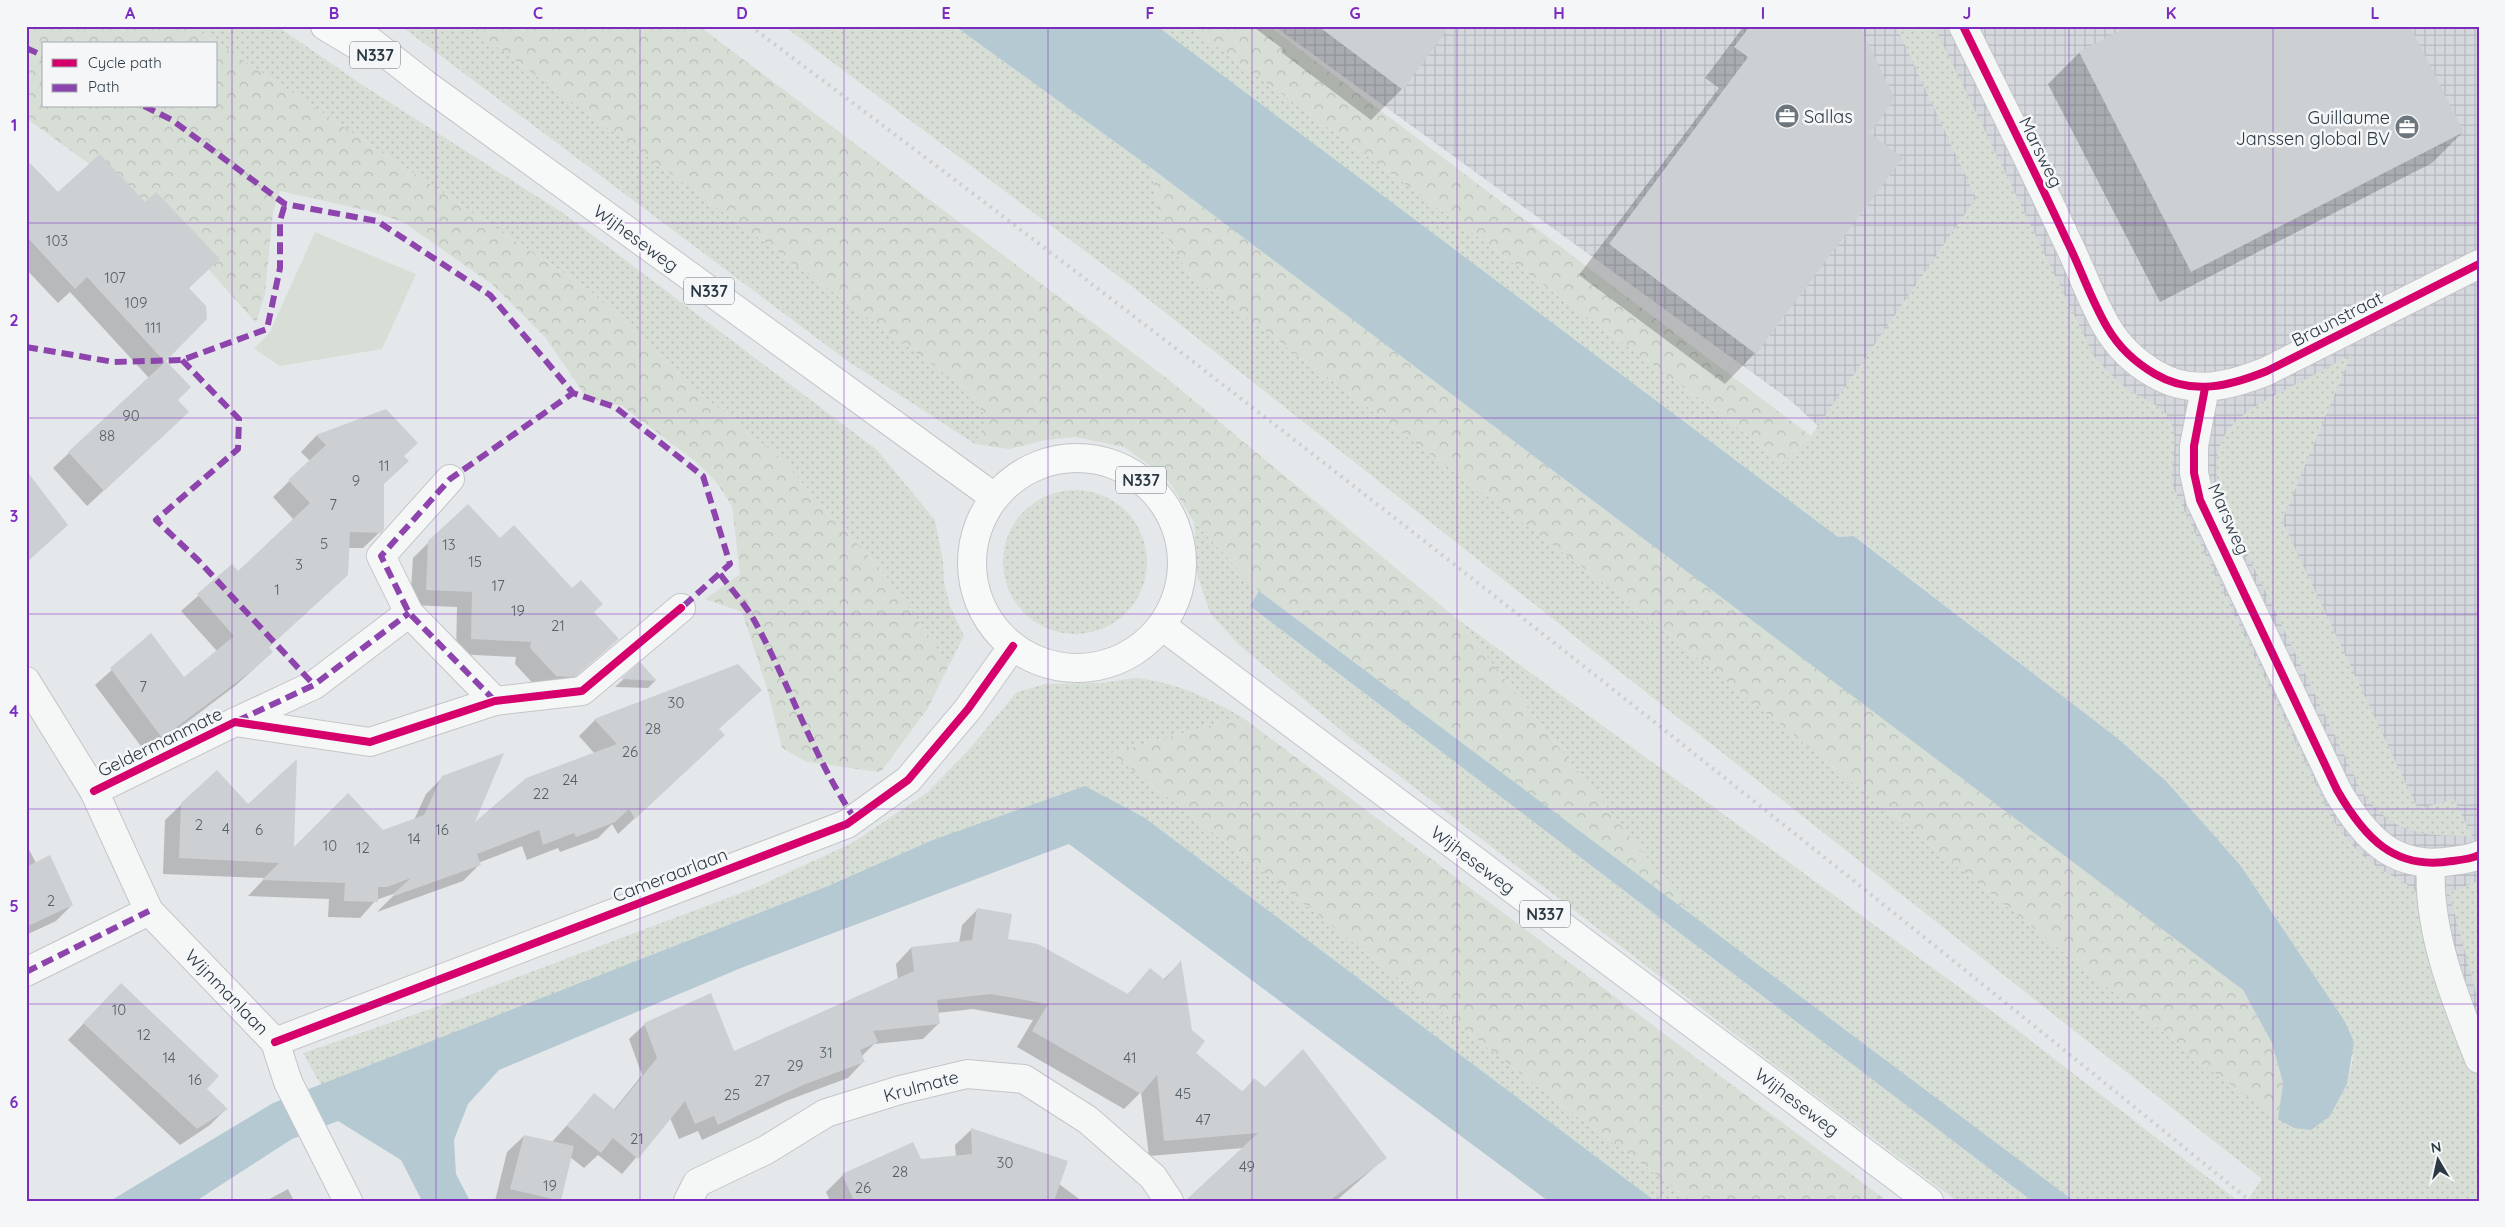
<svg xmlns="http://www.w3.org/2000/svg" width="2505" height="1227" font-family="Quicksand,sans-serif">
  <defs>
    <pattern id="industrial-grid" width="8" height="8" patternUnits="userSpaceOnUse" patternTransform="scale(1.25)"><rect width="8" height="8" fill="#d4d8dd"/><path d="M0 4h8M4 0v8" fill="none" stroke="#b6babf"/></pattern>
    <pattern id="grass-dots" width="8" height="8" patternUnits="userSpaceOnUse" patternTransform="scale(1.25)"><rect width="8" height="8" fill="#d7ded6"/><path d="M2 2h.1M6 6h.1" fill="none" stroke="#b9bfb9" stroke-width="1.8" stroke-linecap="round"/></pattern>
    <pattern id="forest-crowns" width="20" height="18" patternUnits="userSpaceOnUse" patternTransform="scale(1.25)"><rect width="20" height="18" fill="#d7ded6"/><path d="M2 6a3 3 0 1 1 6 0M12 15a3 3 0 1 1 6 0" fill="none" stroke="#b9bfb9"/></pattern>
  </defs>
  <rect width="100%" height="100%" fill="#e5e8ea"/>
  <polygon fill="url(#industrial-grid)" points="1274,26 2479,26 2479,1038 2390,953 1790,400"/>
  <g fill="url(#grass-dots)">
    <polygon points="192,26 277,26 364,86 563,213 877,450 935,520 943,561 944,582 950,606 964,636 949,665 883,572 779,457 708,400 589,290"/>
    <polygon points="401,26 468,26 970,392 987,419 975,444 846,360"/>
    <path d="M 784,26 L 955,26 L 1151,168 L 1163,231 L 1190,275 L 1617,593 L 2209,1069 L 2294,1128 L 2330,1116 L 2347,1084 L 2353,1058 L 2344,1020 L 2241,866 L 2166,781 L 2116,737 L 1855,536 L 1838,537 L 1157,26 L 1189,26 L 1720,414 L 1782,463 L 1811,436 L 1976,198 L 1896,26 L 1934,26 L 2095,358 C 2107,370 2118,383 2132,392 C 2150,403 2168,406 2173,429 C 2178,448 2168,468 2173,487 L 2331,817 C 2343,835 2357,853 2376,866 C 2390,876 2407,882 2418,894 L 2465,1047 L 2479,1078 L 2479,1201 L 2247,1201 L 2262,1179 L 1129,284 Z"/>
    <path d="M 2351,355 L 2282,521 L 2418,809 L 2454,799 L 2472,836 C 2443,836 2409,836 2385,817 C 2377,810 2370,802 2363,794 L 2220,497 C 2206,436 2234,416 2283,391 C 2306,379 2328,367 2351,355 Z"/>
    <circle cx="1075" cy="562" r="72"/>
    <polygon points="1194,522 1259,591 1250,606 2032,1201 1957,1201 1775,1065 1354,741 1238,644 1210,613 1197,574"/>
    <polygon points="1456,618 2016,1029 2238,1201 2074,1201 1693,916"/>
    <path d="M 1134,678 C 1174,681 1208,698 1242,717 L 1111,753 L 1552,1098 L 1692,1201 L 1655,1201 L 1145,818 L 930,841 L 828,886 L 321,1085 L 303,1053 L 456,1000 L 757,887 L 852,843 L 928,792 L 970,748 L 1017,692 L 1045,684 L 1102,683 Z"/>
    <polygon points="2479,881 2479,1004 2449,892"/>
  </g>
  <g fill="url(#forest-crowns)" fill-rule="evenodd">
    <path d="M 26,26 L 192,26 L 589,290 L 708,400 L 779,457 L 883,572 L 949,665 L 928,708 L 883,769 L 879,772 L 807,762 L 782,748 L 767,688 L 742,612 L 705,599 L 740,574 L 732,506 L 717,483 L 695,461 L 622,406 L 587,398 L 545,337 L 493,285 L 403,222 L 369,211 L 280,191 L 273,212 L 265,294 L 256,323 L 162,217 L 26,118 ZM 44,44 L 216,44 L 216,106 L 44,106 Z"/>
    <polygon points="468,26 699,26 1169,380 1456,618 1693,916 1259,591 1194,522 1166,477 1124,447 1075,437 1046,440 1009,449 975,444 987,419 970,392"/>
    <polygon points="1189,26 1269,26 1811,436 1782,463 1720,414"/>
    <polygon points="1151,168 2243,990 2272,1043 2283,1083 2278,1119 2209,1069 1617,593 1190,275 1163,231"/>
    <polygon points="1242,717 1887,1201 1692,1201 1552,1098 1111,753"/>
  </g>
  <polygon fill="#d7ded6" points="315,232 416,274 382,349 280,366 254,349 270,332"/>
  <g fill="#b5c9d3">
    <polygon points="955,26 1157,26 1838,537 1854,536 2116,737 2166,781 2241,866 2344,1020 2354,1042 2347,1084 2330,1116 2311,1130 2294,1128 2278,1119 2283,1083 2272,1043 2243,990 1151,168"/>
    <polygon points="1259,591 2074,1201 2032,1201 1250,606"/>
    <polygon points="1085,786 1145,818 1655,1201 1548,1201 1069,844 741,968 499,1070 468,1104 454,1140 456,1174 470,1201 422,1201 401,1160 338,1121 292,1139 196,1201 110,1201 273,1103 828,886 930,841"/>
  </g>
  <g fill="#0003">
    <polygon points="1252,26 1449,26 1402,89 1371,120 1281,52 1283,49"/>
    <polygon points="1744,26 1858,26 1868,133 1755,353 1725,384 1579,275 1719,88 1705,78"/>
    <polygon points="2131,26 2463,132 2432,163 2160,302 2048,84 2079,53"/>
    <polygon points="26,160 58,194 188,288 164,361 189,387 176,400 172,427 87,506 53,468 149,378 70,292 58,303 26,269"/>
    <polygon points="385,410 403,456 382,485 383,529 363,548 348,548 347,575 268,648 255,668 235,686 146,753 95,685 151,635 183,679 217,651 181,611 232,566 238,572 294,520 273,497 310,461 301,452 316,436"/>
    <polygon points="500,540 593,613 617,639 559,691 540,691 515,664 516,657 456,654 457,607 410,605 413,558 429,542"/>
    <polygon points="640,664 655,681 648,688 615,687"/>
    <polygon points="738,665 718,730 707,751 618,834 612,824 598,838 560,852 558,848 527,860 522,846 478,863 479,865 463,881 377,912 396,893 376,900 360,918 328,917 329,899 248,896 265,878 163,874 165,820 182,804 248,806 293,850 382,832 414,820 426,794 443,777 472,826 595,754 579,736 595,720"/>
    <polygon points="26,844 36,863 72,905 56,921 26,935"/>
    <polygon points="978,909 1006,940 1127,995 1150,970 1163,980 1180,963 1195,1053 1241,1093 1254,1080 1265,1088 1385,1158 1336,1201 1186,1201 1243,1148 1149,1156 1141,1092 1124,1109 1017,1047 1033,1020 973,1009 937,1013 939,1023 923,1039 874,1044 861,1057 863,1062 848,1078 786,1101 702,1140 698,1131 679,1139 670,1118 622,1174 598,1155 584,1168 570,1157 559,1201 495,1201 507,1152 524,1136 552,1142 594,1095 613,1111 642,1075 629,1039 645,1024 733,1053 898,980 896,964 911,948 959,943 962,925"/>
    <polygon points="104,1002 226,1109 210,1125 180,1145 68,1040"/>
    <polygon points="972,1129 1059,1184 1082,1201 830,1201 826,1192 843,1175 920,1160 956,1157 955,1145"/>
    <polygon points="288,1189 294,1201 266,1201"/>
  </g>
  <g fill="#cdd0d2">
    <polygon points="1318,26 1450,26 1403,90"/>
    <polygon points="1750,26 1860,26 1895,99 1870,133 1903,158 1756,354 1609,244 1748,57 1734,47"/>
    <polygon points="2128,26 2410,26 2464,132 2191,272 2079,52"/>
    <polygon points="100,154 145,202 156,192 220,259 189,288 206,306 207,319 166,361 191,387 178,400 189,412 104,491 68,452 165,362 87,277 75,289 26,236 26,159 58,192"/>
    <polygon points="386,409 418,443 404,456 409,461 384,484 384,529 381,533 350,532 348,575 269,647 273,652 253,670 162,738 110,668 151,633 184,677 234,636 197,594 232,564 238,571 310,503 288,480 326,445 316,435"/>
    <polygon points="26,470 68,525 26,563"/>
    <polygon points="468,504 500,538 514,525 572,588 581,580 603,604 594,612 619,639 576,676 570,677 556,676 530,648 531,642 471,639 472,592 426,590 428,541"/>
    <polygon points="640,662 657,681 621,679"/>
    <polygon points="738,664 762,690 719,729 725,735 635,819 629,809 615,822 576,837 574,833 543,845 539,830 477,854 481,865 394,896 393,894 411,878 387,887 378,887 378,902 344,901 345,883 262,880 279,863 179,858 181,803 217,770 248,804 297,759 294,847 348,793 383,830 424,815 442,776 504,753 475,822 526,778 617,744 594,719"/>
    <polygon points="50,855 73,905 26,927 26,867"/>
    <polygon points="977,908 1012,914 1008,939 1038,944 1128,994 1150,968 1165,980 1181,960 1192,1030 1205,1041 1196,1053 1243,1092 1254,1078 1265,1087 1303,1049 1387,1158 1329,1201 1185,1201 1258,1133 1164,1141 1157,1075 1141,1094 1032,1031 1048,1004 990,994 937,1000 940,1024 873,1031 878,1042 860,1050 865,1062 803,1085 718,1125 714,1116 695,1124 685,1101 638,1159 613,1138 601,1153 567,1126 594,1093 615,1110 657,1058 644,1023 711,993 734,1051 914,971 911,947 972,940"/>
    <polygon points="121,983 219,1076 207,1089 228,1109 197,1129 83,1023"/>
    <polygon points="971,1128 1068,1161 1054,1201 854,1201 842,1174 913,1142 921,1159 972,1154"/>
    <polygon points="524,1135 574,1146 561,1201 510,1189"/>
  </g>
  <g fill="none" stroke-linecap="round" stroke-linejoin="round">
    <defs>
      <g id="minor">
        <path d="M 2205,388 L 2194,446 L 2194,473 L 2200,500 L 2337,790 C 2364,837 2394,871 2452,861 C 2461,860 2471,859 2479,855"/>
        <polyline points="450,479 381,556 409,613 495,701"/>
        <polyline points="26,681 94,791 149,911 275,1042 288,1082 348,1201"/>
        <polyline points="235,722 314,685 409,613"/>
        <polyline points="94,791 235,722 370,742 495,701 582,691 681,608"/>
        <path d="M 2431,865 C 2427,930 2455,999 2479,1059"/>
        <polyline points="26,972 149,911"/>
        <polyline points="275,1042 847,824 908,780 968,709 1013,646"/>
        <polyline points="688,1201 697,1183 766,1150 826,1113 900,1090 967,1074 1024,1079 1088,1120 1153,1177 1169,1201"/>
      </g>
      <path id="tertiary" d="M 1963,26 C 1998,98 2034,169 2067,241 C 2081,269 2091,300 2107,327 C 2118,346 2136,363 2155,374 C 2192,396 2230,386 2267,371 L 2479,264"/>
      <g id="primary">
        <polyline points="325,26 365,50"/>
        <polyline points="351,26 425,84 994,497"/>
        <circle cx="1077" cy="563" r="105"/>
        <polyline points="1162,626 1929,1201"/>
      </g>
    </defs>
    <use href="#minor" stroke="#c3c6c8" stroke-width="30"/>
    <use href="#tertiary" stroke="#c3c6c8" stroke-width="30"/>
    <use href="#primary" stroke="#c2c5c7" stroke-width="30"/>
    <use href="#minor" stroke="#f5f6f6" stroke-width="28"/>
    <use href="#tertiary" stroke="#f5f6f6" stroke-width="28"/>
    <use href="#primary" stroke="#f7f8f8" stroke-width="28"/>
    <path stroke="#ced0d2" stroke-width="4" stroke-dasharray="2.5 5" stroke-linecap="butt" d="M 750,26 C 1260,406 1758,800 2250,1201"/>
    <g stroke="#8e44ad" stroke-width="6" stroke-dasharray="12 6" stroke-linecap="butt">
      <polyline points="26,48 44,56"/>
      <polyline points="144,106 172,120 285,204 377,221 490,295 573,393 615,407 703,476 730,564 678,611"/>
      <polyline points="26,347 114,362 182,360 267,329 280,268 280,221 285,204"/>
      <polyline points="182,360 239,419 238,449 156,520 198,560 314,685"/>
      <path d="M 720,574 C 731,589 745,604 754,620 C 790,685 813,757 855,819"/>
      <polyline points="495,701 409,613 381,556 450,479 573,393"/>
      <polyline points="237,721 314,685 409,613"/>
      <polyline points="26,972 149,911"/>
    </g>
    <defs>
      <g id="cycleway">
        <path d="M 1963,26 C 1998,98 2034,169 2067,241 C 2081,269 2091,300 2107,327 C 2118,346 2136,363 2155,374 C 2192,396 2230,386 2267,371 L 2479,264"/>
        <path d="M 2205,388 L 2194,446 L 2194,473 L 2200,500 L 2337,790 C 2364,837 2394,871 2452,861 C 2461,860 2471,859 2479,855"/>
        <polyline points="94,791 235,722 370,742 495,701 582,691 681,608"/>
        <polyline points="275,1042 847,824 908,780 968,709 1013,646"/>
      </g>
    </defs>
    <use href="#cycleway" stroke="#f4f6f8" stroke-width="11"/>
    <use href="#cycleway" stroke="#d6006c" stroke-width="8"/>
  </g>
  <path fill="none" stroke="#7b2cbf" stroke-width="1" stroke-opacity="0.55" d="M 232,26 L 232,1201M 436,26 L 436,1201M 640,26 L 640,1201M 844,26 L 844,1201M 1048,26 L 1048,1201M 1252,26 L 1252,1201M 1457,26 L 1457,1201M 1661,26 L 1661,1201M 1865,26 L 1865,1201M 2069,26 L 2069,1201M 2273,26 L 2273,1201M 26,223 L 2479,223M 26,418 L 2479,418M 26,614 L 2479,614M 26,809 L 2479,809M 26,1004 L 2479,1004"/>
  <defs>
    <symbol id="office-disc" viewBox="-11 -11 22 22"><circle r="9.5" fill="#6d767d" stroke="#f4f6f8"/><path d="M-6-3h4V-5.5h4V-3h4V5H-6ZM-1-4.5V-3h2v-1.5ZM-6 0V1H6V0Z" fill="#fff"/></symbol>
  </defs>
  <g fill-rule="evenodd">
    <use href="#office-disc" x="1773" y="102" width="28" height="28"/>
    <use href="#office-disc" x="2393" y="113" width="28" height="28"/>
  </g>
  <g text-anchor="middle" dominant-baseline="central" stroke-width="5" stroke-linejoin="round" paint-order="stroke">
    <g font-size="15" fill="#556068">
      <text x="57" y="240">103</text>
      <text x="115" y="277">107</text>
      <text x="136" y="302">109</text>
      <text x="153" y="327">111</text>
      <text x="131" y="415">90</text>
      <text x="107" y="435">88</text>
      <text x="384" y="465">11</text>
      <text x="356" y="480">9</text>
      <text x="333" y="504">7</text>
      <text x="324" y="543">5</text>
      <text x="449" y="544">13</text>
      <text x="475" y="561">15</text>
      <text x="299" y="564">3</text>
      <text x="498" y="585">17</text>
      <text x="277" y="589">1</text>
      <text x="518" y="610">19</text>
      <text x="558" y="625">21</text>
      <text x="143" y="686">7</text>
      <text x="676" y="702">30</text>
      <text x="653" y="728">28</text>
      <text x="630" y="751">26</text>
      <text x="570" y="779">24</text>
      <text x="541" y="793">22</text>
      <text x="199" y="824">2</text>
      <text x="226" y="828">4</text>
      <text x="259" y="829">6</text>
      <text x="442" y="829">16</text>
      <text x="414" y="838">14</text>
      <text x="330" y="845">10</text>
      <text x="363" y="847">12</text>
      <text x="51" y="900">2</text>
      <text x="119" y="1009">10</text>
      <text x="144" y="1034">12</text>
      <text x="826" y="1052">31</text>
      <text x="169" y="1057">14</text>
      <text x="1130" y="1057">41</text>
      <text x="795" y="1065">29</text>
      <text x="195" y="1079">16</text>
      <text x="762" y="1080">27</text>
      <text x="1183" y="1093">45</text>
      <text x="732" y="1094">25</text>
      <text x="1203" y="1119">47</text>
      <text x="637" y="1138">21</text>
      <text x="1005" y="1162">30</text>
      <text x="1247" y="1166">49</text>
      <text x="900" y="1171">28</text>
      <text x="550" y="1185">19</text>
      <text x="863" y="1187">26</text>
    </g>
    <g fill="#f4f6f8" stroke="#687279" stroke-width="1">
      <rect x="350" y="41.5" width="50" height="27" rx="4"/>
      <rect x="684" y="277.5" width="50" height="27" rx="4"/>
      <rect x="1116" y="466.5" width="50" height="27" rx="4"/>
      <rect x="1520" y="900.5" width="50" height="27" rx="4"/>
    </g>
    <g font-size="16" font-weight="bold" fill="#2c3943">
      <text x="375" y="55">N337</text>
      <text x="709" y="291">N337</text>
      <text x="1141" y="480">N337</text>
      <text x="1545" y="914">N337</text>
    </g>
    <g font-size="18" fill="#2c3943" stroke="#f4f6f8" text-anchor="start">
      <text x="1804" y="116">Sallas</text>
      <text x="2390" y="117" text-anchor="end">Guillaume<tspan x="2390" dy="21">Janssen global BV</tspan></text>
    </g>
    <g font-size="18" fill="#2c3943" stroke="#f4f6f8">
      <text transform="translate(2041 152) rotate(64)">Marsweg</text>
      <text transform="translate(636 238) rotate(36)">Wijheseweg</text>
      <text transform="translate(2337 319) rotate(-27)">Braunstraat</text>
      <text transform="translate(2229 519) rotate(66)">Marsweg</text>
      <text transform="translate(160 742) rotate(-26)">Geldermanmate</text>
      <text transform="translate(1473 860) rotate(37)">Wijheseweg</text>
      <text transform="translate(670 875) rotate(-21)">Cameraarlaan</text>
      <text transform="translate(227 992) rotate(46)">Wijnmanlaan</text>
      <text transform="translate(921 1086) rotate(-15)">Krulmate</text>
      <text transform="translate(1797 1102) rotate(37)">Wijheseweg</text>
    </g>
  </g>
  <rect width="2505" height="1227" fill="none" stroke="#f4f6f8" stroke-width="55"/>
  <rect x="42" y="42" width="175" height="65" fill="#f4f6f8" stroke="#a4aab0"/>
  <rect x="52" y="59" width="25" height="8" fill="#d6006c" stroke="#a4aab0"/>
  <text x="88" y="68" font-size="15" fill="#2c3943">Cycle path</text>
  <rect x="52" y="84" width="25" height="8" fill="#8e44ad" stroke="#a4aab0"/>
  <text x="88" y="92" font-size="15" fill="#2c3943">Path</text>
  <g transform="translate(2438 1160) rotate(351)" stroke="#f4f6f8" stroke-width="4" paint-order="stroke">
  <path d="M0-4L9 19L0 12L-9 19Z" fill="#2c3943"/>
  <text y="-8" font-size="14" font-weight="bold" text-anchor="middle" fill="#2c3943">N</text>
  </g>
  <rect x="28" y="28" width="2450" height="1172" fill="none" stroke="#7b2cbf" stroke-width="2"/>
  <g font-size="16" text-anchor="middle" font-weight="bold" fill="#7b2cbf">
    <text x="130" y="19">A</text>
    <text x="334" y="19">B</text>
    <text x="538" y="19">C</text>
    <text x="742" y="19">D</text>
    <text x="946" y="19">E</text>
    <text x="1150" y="19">F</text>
    <text x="1355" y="19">G</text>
    <text x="1559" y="19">H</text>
    <text x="1763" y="19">I</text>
    <text x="1967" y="19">J</text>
    <text x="2171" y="19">K</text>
    <text x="2375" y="19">L</text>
    <text x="14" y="131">1</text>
    <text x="14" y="326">2</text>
    <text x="14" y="522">3</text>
    <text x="14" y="717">4</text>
    <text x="14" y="912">5</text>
    <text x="14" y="1108">6</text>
  </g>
</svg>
